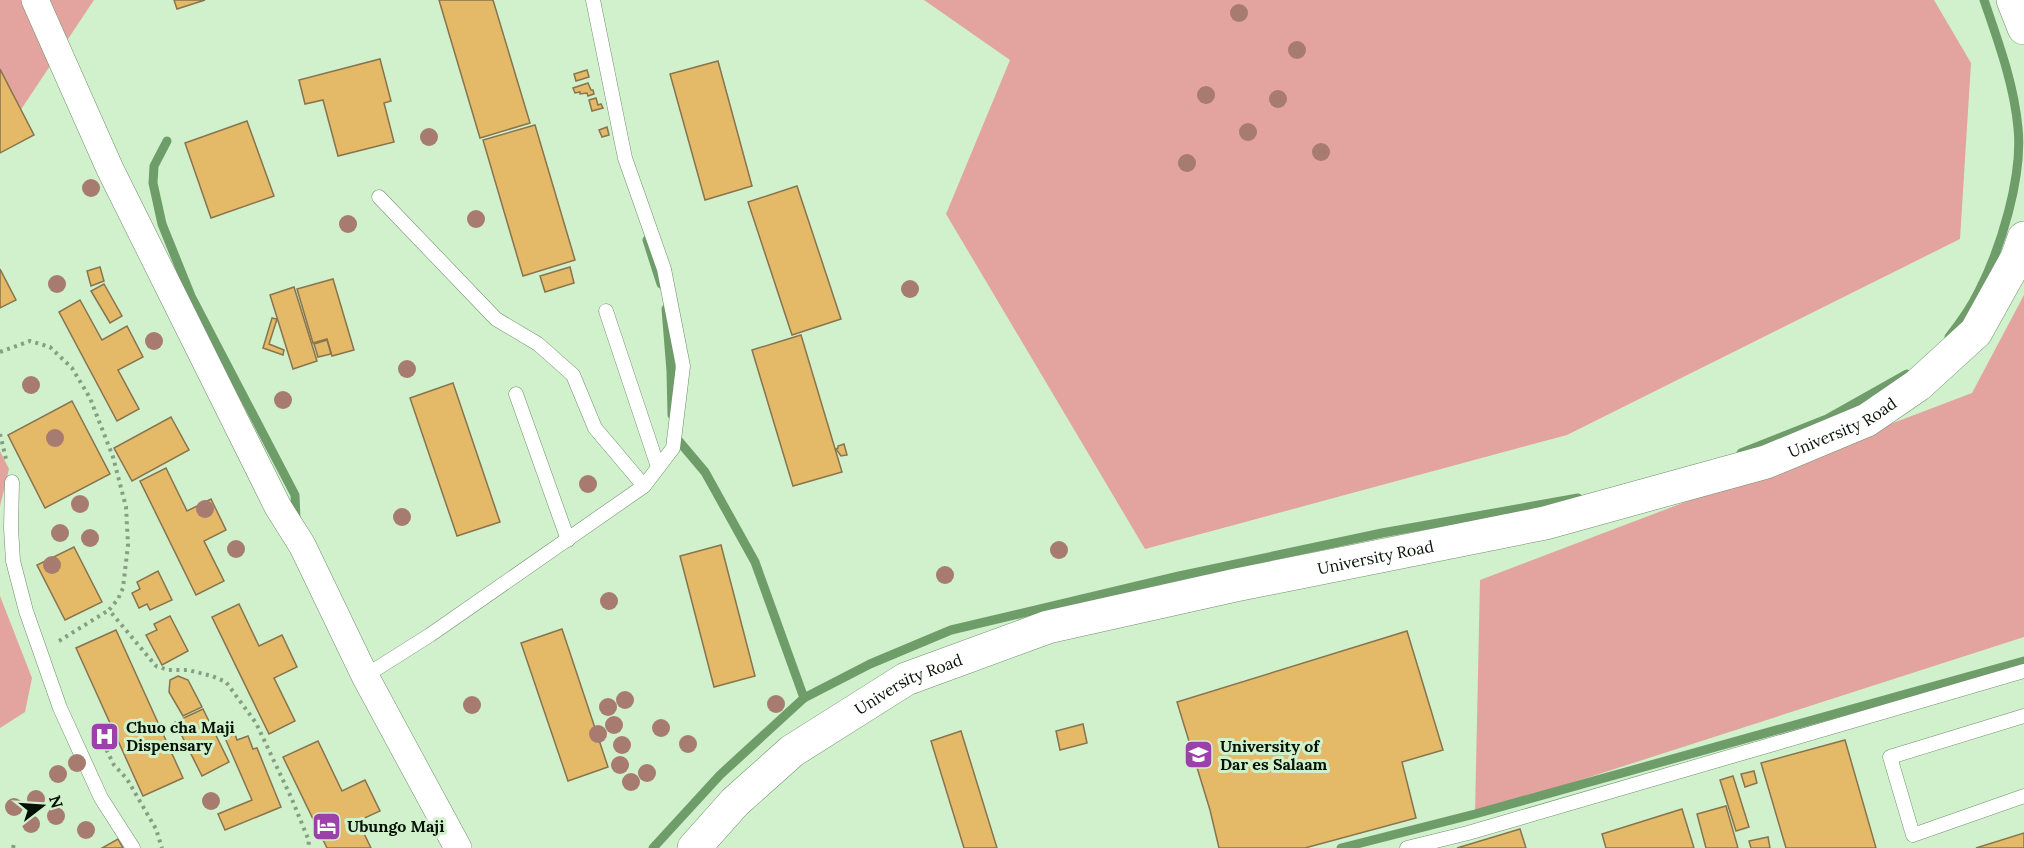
<svg xmlns="http://www.w3.org/2000/svg" width="2024" height="848" font-family="Lora,serif">
  <rect width="100%" height="100%" fill="#d0f1cc"/>
  <g fill="#e3a4a0">
    <polygon points="0,0 94,0 0,141"/>
    <polygon points="924,0 1934,0 1971,63 1960,239 1567,435 1145,549 946,214 1010,60"/>
    <polygon points="2024,295 2024,637 1475,814 1480,580 1972,393"/>
    <polygon points="0,451 9,469 0,506"/>
    <polygon points="0,596 32,678 25,712 0,728"/>
  </g>
  <g fill="none" stroke-linecap="round" stroke-linejoin="round">
    <g stroke="#6f9d6a" stroke-width="9">
      <polyline points="167,141 154,166 153,183 162,224 191,296 295,495 296,520"/>
      <polyline points="647,240 661,284"/>
      <polyline points="666,309 671,371 672,415"/>
      <path d="M 1949,337 C 1960,323 1971,308 1979,291 C 2001,248 2023,176 2018,128 C 2014,84 1998,41 1984,0"/>
      <polyline points="678,440 705,472 755,562 804,698"/>
      <polyline points="1741,453 1827,419 1907,374"/>
      <polyline points="653,848 720,775 804,698 870,664 951,630 1179,576 1382,533 1578,498"/>
      <polyline points="1341,848 1475,814 2024,661"/>
    </g>
  </g>
  <g fill="#e4b967" stroke="#88744e" stroke-width="1.5">
    <polygon points="174,0 205,0 177,9"/>
    <polygon points="439,0 493,0 530,123 480,138"/>
    <polygon points="380,59 391,101 384,103 394,142 338,156 323,100 305,104 299,80"/>
    <polygon points="718,61 752,186 705,200 670,74"/>
    <polygon points="0,69 34,135 0,153"/>
    <polygon points="587,70 589,77 576,81 574,74"/>
    <polygon points="588,83 591,90 593,90 594,94 588,96 587,93 580,94 580,92 575,93 573,88"/>
    <polygon points="596,98 598,105 601,104 603,108 592,111 589,100"/>
    <polygon points="247,121 274,196 211,218 185,143"/>
    <polygon points="535,125 575,260 523,276 483,140"/>
    <polygon points="607,127 609,135 602,137 599,130"/>
    <polygon points="797,186 841,319 792,335 748,202"/>
    <polygon points="100,267 104,281 91,286 87,271"/>
    <polygon points="570,267 574,283 545,292 540,276"/>
    <polygon points="0,269 16,300 0,308"/>
    <polygon points="333,279 354,350 332,356 327,339 313,343 297,289"/>
    <polygon points="104,284 122,316 110,323 91,291"/>
    <polygon points="294,287 317,361 293,369 270,295"/>
    <polygon points="80,300 102,340 127,326 143,357 118,370 139,409 117,421 59,312"/>
    <polygon points="272,318 277,319 269,344 284,350 283,355 263,348"/>
    <polygon points="801,335 842,472 793,486 752,350"/>
    <polygon points="327,340 331,354 318,357 314,344"/>
    <polygon points="453,383 500,522 457,536 410,398"/>
    <polygon points="72,401 110,474 45,508 8,435"/>
    <polygon points="171,417 189,450 132,481 114,448"/>
    <polygon points="844,444 847,455 841,456 836,449 838,448 838,446"/>
    <polygon points="166,468 187,511 211,499 226,530 204,541 224,581 196,595 140,481"/>
    <polygon points="721,545 755,676 714,687 680,556"/>
    <polygon points="74,547 102,602 65,620 37,565"/>
    <polygon points="158,571 172,600 150,610 147,604 139,608 132,593 140,589 137,582"/>
    <polygon points="239,604 259,646 282,635 297,667 274,678 295,721 269,734 212,617"/>
    <polygon points="170,616 188,651 162,665 146,635 157,630 154,624"/>
    <polygon points="562,629 608,767 568,781 521,643"/>
    <polygon points="116,630 183,778 143,796 76,648"/>
    <polygon points="1407,631 1443,750 1402,762 1416,818 1305,848 1219,848 1210,810 1177,702"/>
    <polygon points="178,676 188,680 202,707 183,716 169,692 170,680"/>
    <polygon points="203,709 229,762 202,776 175,722"/>
    <polygon points="1083,724 1087,743 1060,750 1056,731"/>
    <polygon points="961,731 997,848 964,848 931,741"/>
    <polygon points="235,734 237,740 248,736 253,749 257,748 281,807 225,830 218,814 252,800 225,738"/>
    <polygon points="1845,740 1876,848 1786,848 1761,763"/>
    <polygon points="318,741 342,791 365,780 380,811 358,821 371,848 327,848 283,757"/>
    <polygon points="1754,771 1757,783 1745,787 1741,774"/>
    <polygon points="1733,776 1749,827 1736,831 1720,780"/>
    <polygon points="1726,806 1738,848 1706,848 1697,814"/>
    <polygon points="1682,809 1694,848 1606,848 1602,834"/>
    <polygon points="1520,829 1526,848 1457,848"/>
    <polygon points="2024,833 2024,848 1976,848"/>
    <polygon points="1768,837 1770,848 1751,848 1749,841"/>
    <polygon points="118,839 123,848 102,848"/>
  </g>
  <g fill="none" stroke-linecap="round" stroke-linejoin="round">
    <defs>
      <g id="lane">
        <polyline points="379,197 496,319 538,344 573,375 595,428 644,486"/>
        <polyline points="606,311 658,467"/>
        <polyline points="516,394 568,540"/>
        <polyline points="12,482 11,528 13,561 26,611 60,708 101,798 133,848"/>
        <polyline points="365,676 430,635 644,486 673,448 683,366 664,269 625,158 593,0"/>
        <polyline points="2024,716 1890,757 1913,835 2024,796"/>
        <polyline points="1407,848 1468,833 2024,671"/>
      </g>
      <polyline id="street" points="35,0 110,169 278,507 302,545 365,676 458,848"/>
      <g id="secondary">
        <polyline points="2013,0 2024,28"/>
        <path id="s1" d="M 694,848 L 735,802 L 792,751 L 906,679 L 1048,627 L 1236,585 L 1545,523 L 1766,462 L 1867,420 L 1918,385 L 1976,332 L 2017,258 L 2024,238"/>
      </g>
    </defs>
    <use href="#lane" stroke="#718f6e" stroke-width="15"/>
    <use href="#street" stroke="#718f6e" stroke-width="28"/>
    <use href="#secondary" stroke="#718f6e" stroke-width="34"/>
    <g stroke="#869f83" stroke-width="4" stroke-dasharray="3 4.5" stroke-linecap="butt">
      <polyline points="0,352 30,341 50,347 72,368 90,398 113,457 126,507 128,545 123,588 118,599 109,610 156,666 168,670 188,670 212,676 226,682 256,723 291,797 309,841 308,848"/>
      <polyline points="0,434 7,463"/>
      <polyline points="59,641 109,610"/>
      <polyline points="103,743 114,765 127,779 156,829 162,848"/>
      <polyline points="13,848 14,844"/>
    </g>
    <use href="#lane" stroke="#fff" stroke-width="14"/>
    <use href="#street" stroke="#fff" stroke-width="27"/>
    <use href="#secondary" stroke="#fff" stroke-width="33"/>
  </g>
  <g fill="#a77b6f">
    <circle cx="1239" cy="13" r="9"/>
    <circle cx="1297" cy="50" r="9"/>
    <circle cx="1206" cy="95" r="9"/>
    <circle cx="1278" cy="99" r="9"/>
    <circle cx="1248" cy="132" r="9"/>
    <circle cx="429" cy="137" r="9"/>
    <circle cx="1321" cy="152" r="9"/>
    <circle cx="1187" cy="163" r="9"/>
    <circle cx="91" cy="188" r="9"/>
    <circle cx="476" cy="219" r="9"/>
    <circle cx="348" cy="224" r="9"/>
    <circle cx="57" cy="284" r="9"/>
    <circle cx="910" cy="289" r="9"/>
    <circle cx="154" cy="341" r="9"/>
    <circle cx="407" cy="369" r="9"/>
    <circle cx="31" cy="385" r="9"/>
    <circle cx="283" cy="400" r="9"/>
    <circle cx="55" cy="438" r="9"/>
    <circle cx="588" cy="484" r="9"/>
    <circle cx="80" cy="504" r="9"/>
    <circle cx="205" cy="509" r="9"/>
    <circle cx="402" cy="517" r="9"/>
    <circle cx="60" cy="533" r="9"/>
    <circle cx="90" cy="538" r="9"/>
    <circle cx="236" cy="549" r="9"/>
    <circle cx="1059" cy="550" r="9"/>
    <circle cx="52" cy="565" r="9"/>
    <circle cx="945" cy="575" r="9"/>
    <circle cx="609" cy="601" r="9"/>
    <circle cx="625" cy="700" r="9"/>
    <circle cx="776" cy="704" r="9"/>
    <circle cx="472" cy="705" r="9"/>
    <circle cx="608" cy="707" r="9"/>
    <circle cx="614" cy="725" r="9"/>
    <circle cx="661" cy="728" r="9"/>
    <circle cx="598" cy="734" r="9"/>
    <circle cx="688" cy="744" r="9"/>
    <circle cx="622" cy="745" r="9"/>
    <circle cx="77" cy="763" r="9"/>
    <circle cx="620" cy="765" r="9"/>
    <circle cx="647" cy="773" r="9"/>
    <circle cx="58" cy="774" r="9"/>
    <circle cx="631" cy="782" r="9"/>
    <circle cx="36" cy="799" r="9"/>
    <circle cx="211" cy="801" r="9"/>
    <circle cx="14" cy="807" r="9"/>
    <circle cx="56" cy="816" r="9"/>
    <circle cx="31" cy="824" r="9"/>
    <circle cx="86" cy="830" r="9"/>
  </g>
  <defs>
    <symbol id="hospital-square" viewBox="-11 -11 22 22"><rect x="-9" y="-9" width="18" height="18" rx="4" fill="#9c40aa" stroke="#d0f1cc"/><path d="M-5-5h3v3.5h4V-5h3V5h-3V1.5h-4V5h-3Z" fill="#fff"/></symbol>
    <symbol id="university-square" viewBox="-11 -11 22 22"><rect x="-9" y="-9" width="18" height="18" rx="4" fill="#9c40aa" stroke="#d0f1cc"/><path d="M0-5L7-2L0 1L-7-2ZM-4 1L0 2.5L4 1V4Q0 6-4 4Z" fill="#fff"/></symbol>
    <symbol id="hotel-square" viewBox="-11 -11 22 22"><rect x="-9" y="-9" width="18" height="18" rx="4" fill="#9c40aa" stroke="#d0f1cc"/><path d="M-6-4.5h1.5V1H6V5H4.5V3h-9V5H-6ZM-4 0a1.8 1.8 0 1 1 3.6 0ZM.5 0V-2.5h3Q6-2.5 6 0Z" fill="#fff"/></symbol>
  </defs>
  <g fill-rule="evenodd">
    <use href="#hospital-square" x="88" y="720" width="33" height="33"/>
    <use href="#university-square" x="1182" y="738" width="33" height="33"/>
    <use href="#hotel-square" x="310" y="810" width="33" height="33"/>
  </g>
  <g text-anchor="middle" dominant-baseline="central" stroke-width="6" stroke-linejoin="round" paint-order="stroke">
    <g font-size="16" fill="#061106" stroke="#d0f1cc">
      <text stroke="none"><textPath href="#s1" startOffset="1245">University Road</textPath></text>
      <text stroke="none"><textPath href="#s1" startOffset="759">University Road</textPath></text>
      <text stroke="none"><textPath href="#s1" startOffset="273">University Road</textPath></text>
    </g>
    <g font-size="16" font-weight="bold" fill="#061106" stroke="#d0f1cc" text-anchor="start">
      <text x="126" y="727">Chuo cha Maji<tspan x="126" dy="18">Dispensary</tspan></text>
      <text x="1220" y="746">University of<tspan x="1220" dy="18">Dar es Salaam</tspan></text>
      <text x="347" y="826">Ubungo Maji</text>
    </g>
  </g>
  <g transform="translate(42 806) rotate(73)" stroke="#d0f1cc" stroke-width="4.5" paint-order="stroke">
  <path d="M0-4.5L10 22L0 15L-10 22Z" fill="#061106"/>
  <text y="-9" font-size="16" font-weight="bold" text-anchor="middle" fill="#061106">N</text>
  </g>
</svg>
